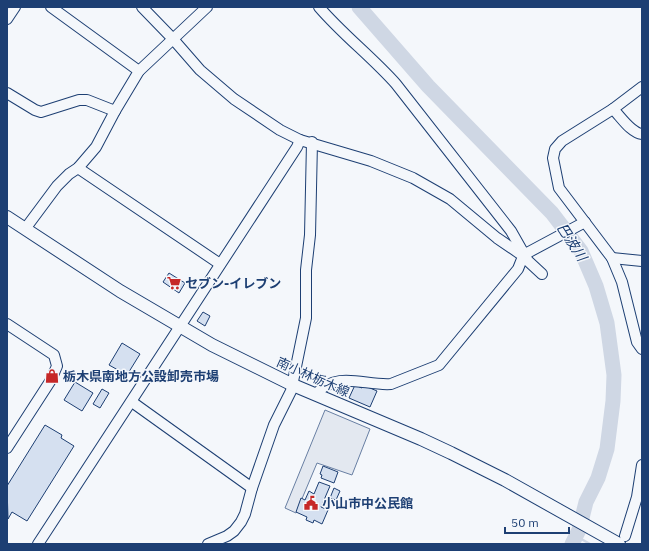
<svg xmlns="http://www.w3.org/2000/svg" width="649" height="551" font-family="'IBM Plex Sans','Noto Sans JP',sans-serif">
  <rect width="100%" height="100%" fill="#f4f7fb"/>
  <polygon fill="#e3e8f0" stroke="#687fa3" points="325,410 370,429 352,475 317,463 296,513 285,508"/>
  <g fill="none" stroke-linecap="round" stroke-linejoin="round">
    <polyline stroke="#cfd7e4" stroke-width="2.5" points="576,536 590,544"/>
    <polyline stroke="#cfd7e4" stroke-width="15" points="359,7 428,86 552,213 581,251 596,286 607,323 614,375 613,401 607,449 598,478 586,502 579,530 572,544"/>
  </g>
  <g fill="#d5e0f0" stroke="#1d3f73">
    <polygon points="169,273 185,283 179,293 163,282"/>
    <polygon points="203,312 210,316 205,326 197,321"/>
    <polygon points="122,343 140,354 127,375 109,365"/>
    <polygon points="75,382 93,393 82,411 64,400"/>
    <polygon points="355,385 362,388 363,385 377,391 370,407 349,398"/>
    <polygon points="102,389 109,393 100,408 93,404"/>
    <polygon points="45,425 62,435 61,438 74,446 27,521 12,512 8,519 7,486"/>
    <polygon points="323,466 338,472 334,483 321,478 322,475 320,474"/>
    <polygon points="319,482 330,486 321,507 328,510 322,524 314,520 313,523 306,520 307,517 296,512 301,498 305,500 309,491 314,494"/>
    <polygon points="334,488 340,491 336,500 330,498"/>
  </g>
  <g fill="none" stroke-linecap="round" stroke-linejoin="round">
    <defs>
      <g id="minor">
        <polyline points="51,7 139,71"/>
        <polyline points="142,7 173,39 200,70 234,99 280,130 300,140 371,161 413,178 450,199 497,238 519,253 524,254 529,252 585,222"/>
        <path d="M 319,7 C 343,35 372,57 396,84 L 511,231 L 528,261 L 542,274"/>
        <polyline points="7,19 15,7"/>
        <polyline points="642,87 613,109 562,141 555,149 553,158 559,188 612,258 622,282 637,342 642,349"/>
        <polyline points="7,93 35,110 41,112 79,100 87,100 115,111"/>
        <path d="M 613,109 C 621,117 631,133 642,134"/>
        <polyline points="78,168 220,264"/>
        <polyline points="25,229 57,186 69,174 78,168 96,147 115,111 139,71 207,7"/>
        <polyline points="612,258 642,261"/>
        <polyline points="7,324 54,355 57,366 51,380 7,448"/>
        <path d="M 316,394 C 337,370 365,386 391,384 L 439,365 L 518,269 L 524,254"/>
        <polyline points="132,402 252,488"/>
        <polyline points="625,536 637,497 642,465"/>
        <polyline points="38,544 297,147 300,140"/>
        <polyline points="208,544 227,536 234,531 241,522 245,514 252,488 274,425 291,391 306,318 306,270 310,235 312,142"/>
      </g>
      <polyline id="major" points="7,217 120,291 212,345 293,385 421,439 451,453 505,480 619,544"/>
    </defs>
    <use href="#minor" stroke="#1d3f73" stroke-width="12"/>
    <use href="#major" stroke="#1d3f73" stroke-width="14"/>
    <use href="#minor" stroke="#f4f7fb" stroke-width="10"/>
    <use href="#major" stroke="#f4f7fb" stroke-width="12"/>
  </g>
  <defs>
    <symbol id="supermarket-bare" viewBox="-9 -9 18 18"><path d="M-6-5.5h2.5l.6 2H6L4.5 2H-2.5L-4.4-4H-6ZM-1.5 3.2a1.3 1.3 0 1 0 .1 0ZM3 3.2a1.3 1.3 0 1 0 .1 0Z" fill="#c62828" stroke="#f4f7fb" stroke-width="2.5" paint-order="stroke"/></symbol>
    <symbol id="shop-bare" viewBox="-9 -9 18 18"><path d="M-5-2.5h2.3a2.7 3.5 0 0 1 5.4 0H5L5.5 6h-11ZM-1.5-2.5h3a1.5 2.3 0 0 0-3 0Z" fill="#c62828" stroke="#f4f7fb" stroke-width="2.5" paint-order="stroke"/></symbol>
    <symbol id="civic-bare" viewBox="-9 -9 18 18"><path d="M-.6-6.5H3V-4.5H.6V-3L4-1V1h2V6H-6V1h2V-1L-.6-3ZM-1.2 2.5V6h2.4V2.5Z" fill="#c62828" stroke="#f4f7fb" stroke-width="2.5" paint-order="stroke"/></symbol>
  </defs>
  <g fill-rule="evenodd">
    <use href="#supermarket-bare" x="164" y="273" width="20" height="20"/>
    <use href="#shop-bare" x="42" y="366" width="20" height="20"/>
    <use href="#civic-bare" x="301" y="493" width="20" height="20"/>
  </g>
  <g text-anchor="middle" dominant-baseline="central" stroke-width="3" stroke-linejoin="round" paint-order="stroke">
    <g font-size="13" font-weight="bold" fill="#1d3f73" stroke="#f4f7fb" text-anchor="start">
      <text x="185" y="283">セブン-イレブン</text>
      <text x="63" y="376">栃木県南地方公設卸売市場</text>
      <text x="322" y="503">小山市中公民館</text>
    </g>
    <g font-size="13" fill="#1d3f73" stroke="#f4f7fb">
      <text transform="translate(313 377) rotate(24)">南小林栃木線</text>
    </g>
    <g font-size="14" font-style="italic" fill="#1d3f73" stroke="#f4f7fb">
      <text transform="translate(572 242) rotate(57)">巴波川</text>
    </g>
  </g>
  <rect width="649" height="551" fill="none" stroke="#1d3f73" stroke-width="16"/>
  <path d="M505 527v6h64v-6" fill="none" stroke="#1d3f73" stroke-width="2"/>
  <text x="511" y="527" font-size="12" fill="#1d3f73" stroke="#f4f7fb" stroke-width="3" paint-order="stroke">50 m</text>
</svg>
